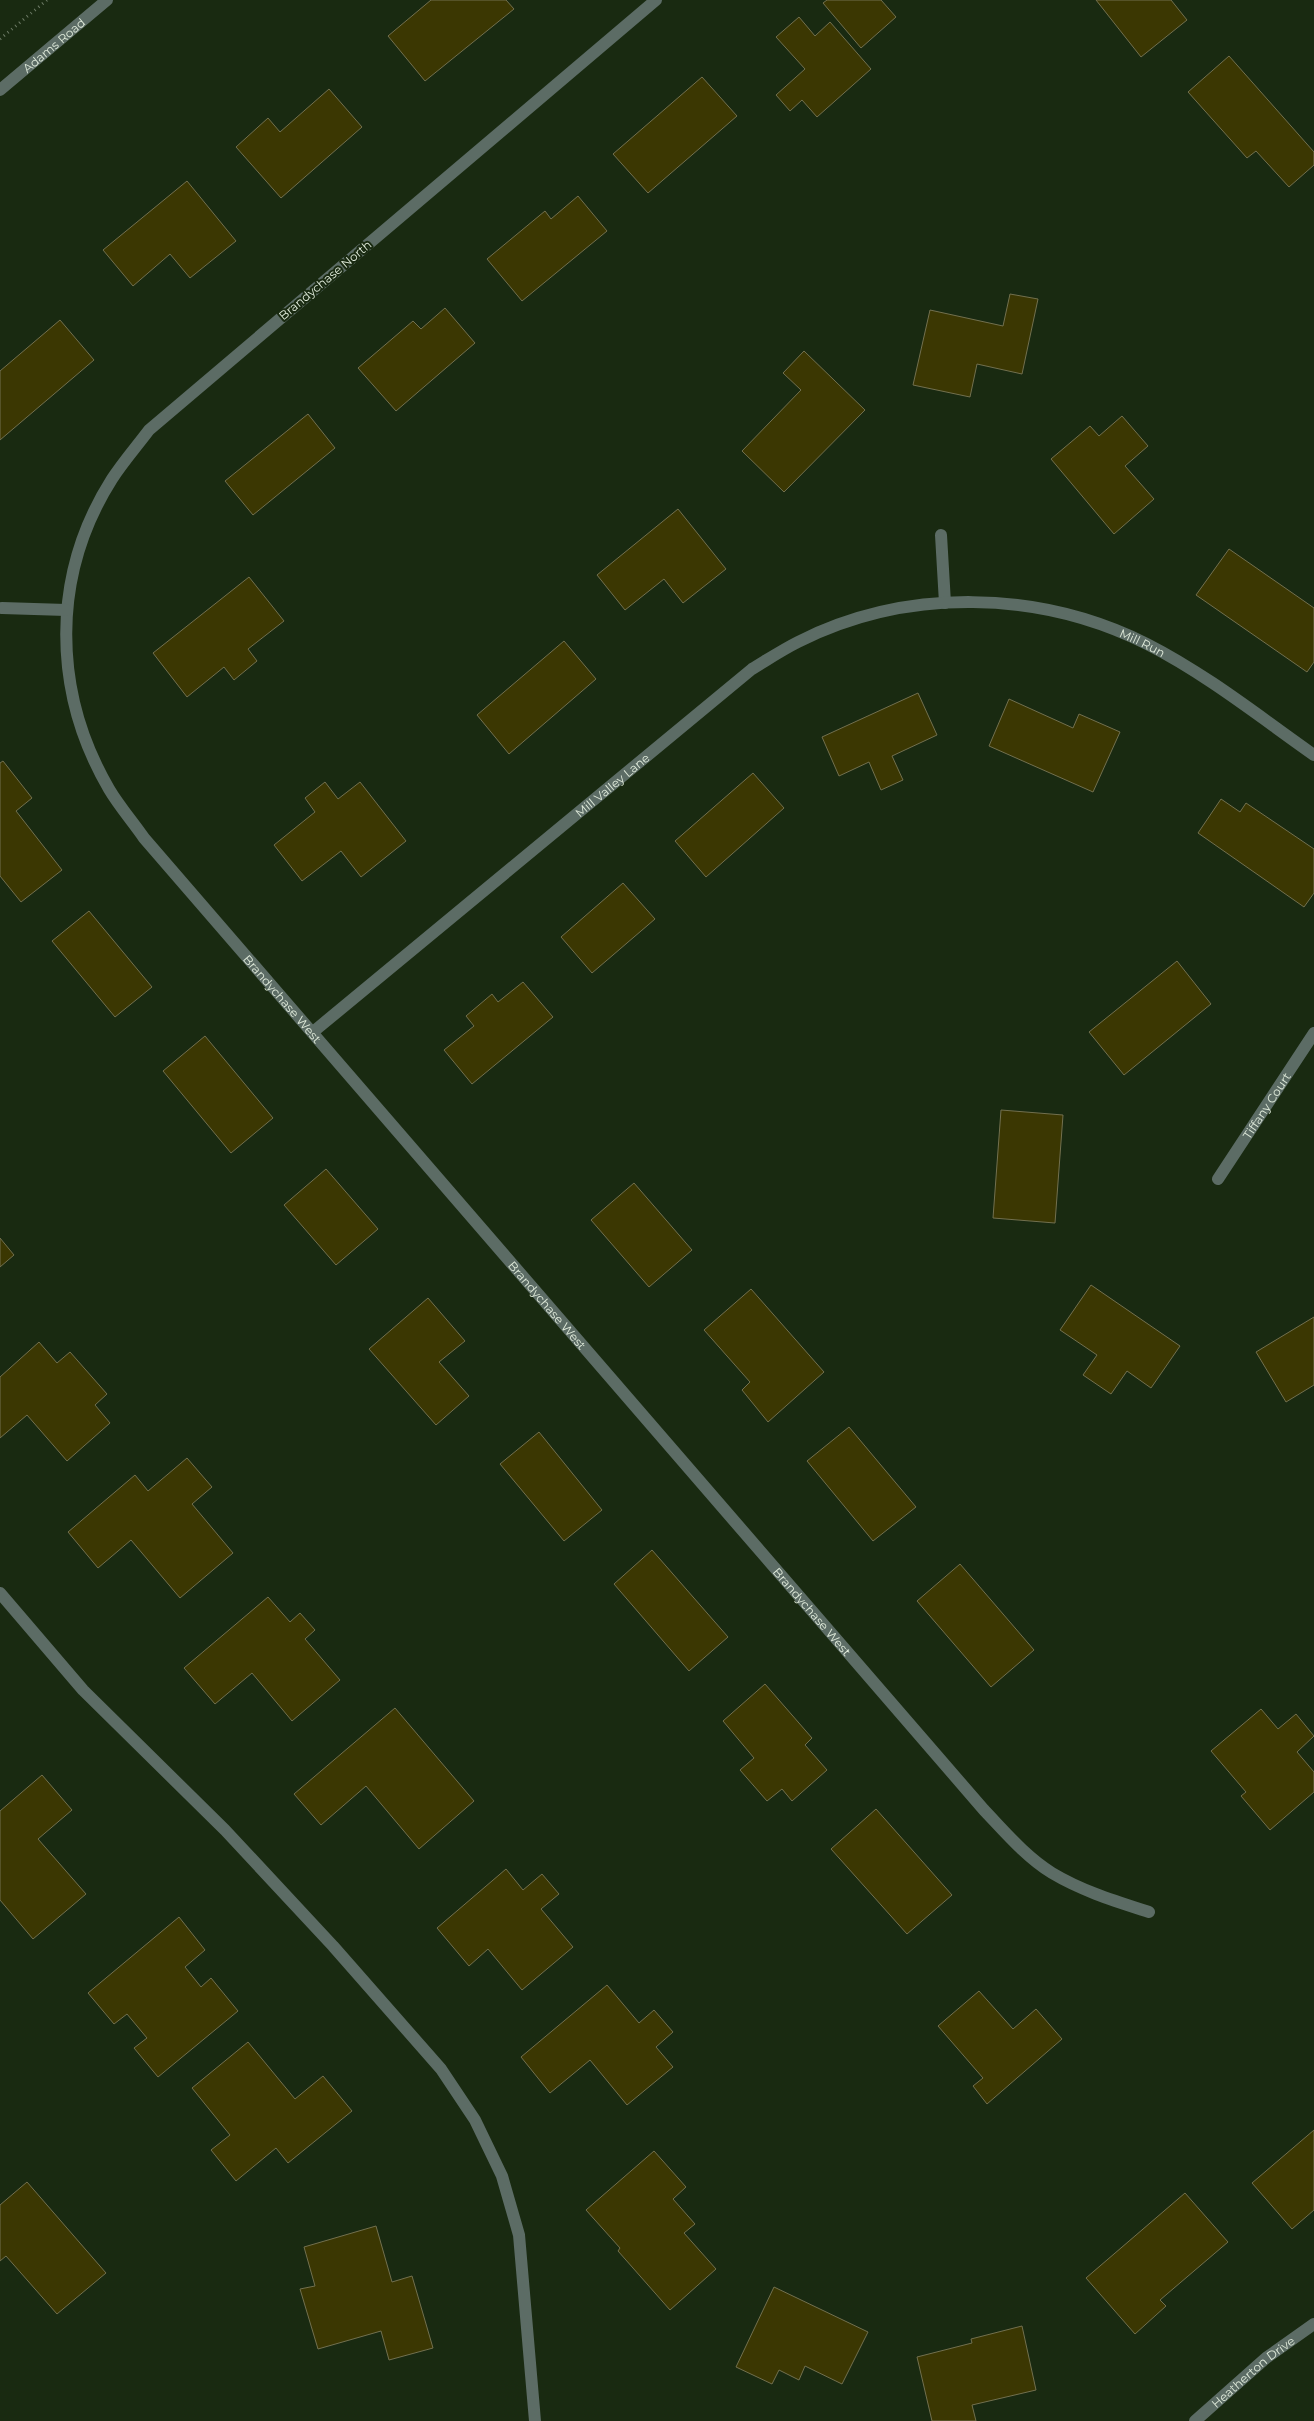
<svg xmlns="http://www.w3.org/2000/svg" width="1314" height="2421" font-family="Montserrat,sans-serif">
  <rect width="100%" height="100%" fill="#192a11"/>
  <g fill="#3b3702" stroke="#72704f">
    <polygon points="431,0 506,0 514,9 425,81 388,36"/>
    <polygon points="827,0 881,0 896,17 861,48 823,3"/>
    <polygon points="1096,0 1171,0 1187,20 1141,57"/>
    <polygon points="799,17 815,36 830,22 871,69 817,117 802,100 790,111 776,95 805,69 776,37"/>
    <polygon points="1229,56 1314,152 1314,165 1289,187 1256,151 1247,158 1188,92"/>
    <polygon points="702,77 737,116 648,193 613,154"/>
    <polygon points="329,89 362,127 281,198 236,147 268,118 280,132"/>
    <polygon points="187,181 236,241 190,278 170,254 133,286 103,250"/>
    <polygon points="578,196 607,231 522,301 487,259 545,211 551,219"/>
    <polygon points="1010,294 1038,299 1022,374 977,364 970,397 913,385 930,310 1003,326"/>
    <polygon points="445,308 475,343 396,411 358,368 413,321 421,329"/>
    <polygon points="60,320 94,360 0,440 0,371"/>
    <polygon points="804,351 865,410 784,492 742,451 801,390 783,373"/>
    <polygon points="308,414 335,448 253,515 225,481"/>
    <polygon points="1122,416 1148,446 1125,466 1154,499 1114,534 1051,459 1090,426 1099,436"/>
    <polygon points="678,509 726,569 683,603 664,579 625,610 597,575"/>
    <polygon points="1229,549 1314,608 1314,662 1307,672 1196,595"/>
    <polygon points="249,577 284,621 248,649 257,661 234,680 224,667 187,697 153,653"/>
    <polygon points="564,641 596,679 509,754 477,715"/>
    <polygon points="918,693 937,735 892,756 903,780 881,790 869,762 839,776 822,737"/>
    <polygon points="1009,699 1073,728 1079,714 1120,732 1093,792 989,746"/>
    <polygon points="3,761 32,798 16,811 62,870 21,902 0,876 0,763"/>
    <polygon points="753,773 784,808 706,877 675,841"/>
    <polygon points="325,782 338,799 360,782 406,841 361,877 341,851 302,881 274,845 315,812 305,798"/>
    <polygon points="1221,799 1240,812 1246,803 1314,849 1314,893 1304,907 1198,833"/>
    <polygon points="623,883 655,919 592,973 561,937"/>
    <polygon points="89,911 152,987 115,1017 52,941"/>
    <polygon points="1177,961 1211,1004 1124,1075 1089,1032"/>
    <polygon points="523,982 553,1017 472,1084 444,1050 474,1026 466,1016 492,994 498,1002"/>
    <polygon points="205,1036 273,1118 231,1153 163,1071"/>
    <polygon points="1001,1110 1063,1115 1055,1223 993,1218"/>
    <polygon points="326,1169 378,1229 336,1265 284,1205"/>
    <polygon points="634,1183 692,1250 649,1287 591,1220"/>
    <polygon points="0,1238 14,1255 0,1267"/>
    <polygon points="1091,1285 1180,1346 1151,1388 1127,1371 1111,1394 1083,1375 1097,1355 1060,1330"/>
    <polygon points="751,1289 824,1372 768,1422 742,1390 750,1382 704,1330"/>
    <polygon points="428,1298 465,1341 439,1362 469,1396 436,1425 369,1349"/>
    <polygon points="1314,1317 1314,1385 1286,1402 1256,1352"/>
    <polygon points="39,1342 57,1363 70,1352 107,1394 95,1405 110,1423 67,1461 27,1415 0,1438 0,1377"/>
    <polygon points="849,1427 916,1507 873,1541 807,1461"/>
    <polygon points="539,1432 602,1510 564,1541 500,1464"/>
    <polygon points="187,1458 212,1487 192,1504 233,1553 180,1598 131,1540 98,1568 68,1532 135,1475 148,1491"/>
    <polygon points="652,1550 728,1637 689,1671 614,1584"/>
    <polygon points="960,1564 1034,1650 991,1687 917,1601"/>
    <polygon points="268,1597 290,1622 300,1613 315,1630 305,1639 340,1680 292,1721 252,1673 215,1704 184,1668"/>
    <polygon points="765,1684 812,1738 805,1745 827,1770 792,1801 782,1789 767,1801 740,1770 754,1758 723,1721"/>
    <polygon points="395,1708 474,1801 419,1849 366,1786 321,1825 294,1794"/>
    <polygon points="1261,1709 1278,1729 1296,1714 1314,1736 1297,1752 1314,1772 1314,1792 1270,1830 1241,1796 1246,1792 1211,1751"/>
    <polygon points="42,1775 72,1810 38,1839 86,1894 33,1939 0,1900 0,1811"/>
    <polygon points="876,1809 952,1895 907,1934 831,1849"/>
    <polygon points="506,1869 523,1890 542,1874 559,1894 541,1909 573,1947 522,1990 488,1949 469,1966 437,1928"/>
    <polygon points="179,1917 205,1950 185,1967 201,1987 211,1978 238,2011 158,2077 134,2048 147,2038 127,2014 114,2024 88,1993"/>
    <polygon points="607,1985 639,2023 654,2010 673,2032 656,2047 673,2067 627,2105 590,2060 550,2093 521,2057"/>
    <polygon points="979,1991 1013,2029 1036,2009 1062,2039 987,2104 973,2086 983,2078 938,2026"/>
    <polygon points="248,2042 295,2099 323,2076 352,2111 288,2163 276,2148 236,2181 211,2150 230,2135 192,2088"/>
    <polygon points="1314,2130 1314,2210 1292,2229 1252,2183"/>
    <polygon points="654,2151 686,2187 673,2199 695,2224 684,2233 716,2269 670,2310 618,2251 620,2248 586,2210"/>
    <polygon points="27,2182 106,2273 57,2314 6,2256 0,2261 0,2205"/>
    <polygon points="1185,2193 1228,2242 1160,2300 1166,2306 1135,2334 1086,2278"/>
    <polygon points="376,2226 392,2282 412,2276 433,2348 389,2360 381,2331 318,2349 300,2289 315,2286 304,2247"/>
    <polygon points="774,2287 868,2332 842,2384 805,2366 799,2380 779,2370 772,2384 736,2367"/>
    <polygon points="1022,2326 1036,2390 972,2405 976,2421 932,2421 917,2357 972,2343 971,2339"/>
  </g>
  <g fill="none" stroke-linecap="round" stroke-linejoin="round">
    <polyline stroke="#6e7c67" stroke-width="3" stroke-dasharray="1 4" stroke-linecap="butt" points="0,39 47,0"/>
    <g stroke="#5c6c65" stroke-width="12">
      <path id="s1" d="M 656,0 L 149,430 C 137,446 123,462 112,479 C 51,575 52,691 109,789 C 119,806 133,822 144,838 L 984,1810 C 1005,1832 1026,1857 1052,1873 C 1082,1891 1115,1901 1149,1912"/>
      <polyline points="941,535 945,603"/>
      <polyline points="2,608 66,610"/>
      <path id="s2" d="M 313,1032 L 752,669 C 767,660 782,650 798,642 C 907,587 1039,590 1147,644 C 1206,674 1260,717 1314,755"/>
      <path id="s3" d="M 1218,1179 L 1314,1033"/>
      <polyline points="0,1593 83,1690 225,1830 333,1946 441,2069 475,2120 502,2176 519,2235 535,2421"/>
      <path id="s4" d="M 1195,2421 L 1266,2358 L 1314,2324"/>
    </g>
    <path stroke="#5c6c65" stroke-width="12" id="s5" d="M 0,90 L 107,0"/>
  </g>
  <g text-anchor="middle" dominant-baseline="central" stroke-width="4" stroke-linejoin="round" paint-order="stroke">
    <g font-size="12" fill="#dfeada" stroke="#192a11">
      <text stroke="none"><textPath href="#s5" startOffset="70">Adams Road</textPath></text>
      <text transform="translate(325 280) rotate(-40)">Brandychase North</text>
      <text stroke="none"><textPath href="#s2" startOffset="980">Mill Run</textPath></text>
      <text stroke="none"><textPath href="#s2" startOffset="388">Mill Valley Lane</textPath></text>
      <text stroke="none"><textPath href="#s1" startOffset="1325">Brandychase West</textPath></text>
      <text stroke="none"><textPath href="#s3" startOffset="88">Tiffany Court</textPath></text>
      <text stroke="none"><textPath href="#s1" startOffset="1730">Brandychase West</textPath></text>
      <text stroke="none"><textPath href="#s1" startOffset="2135">Brandychase West</textPath></text>
      <text stroke="none"><textPath href="#s4" startOffset="76">Heatherton Drive</textPath></text>
    </g>
  </g>
</svg>
